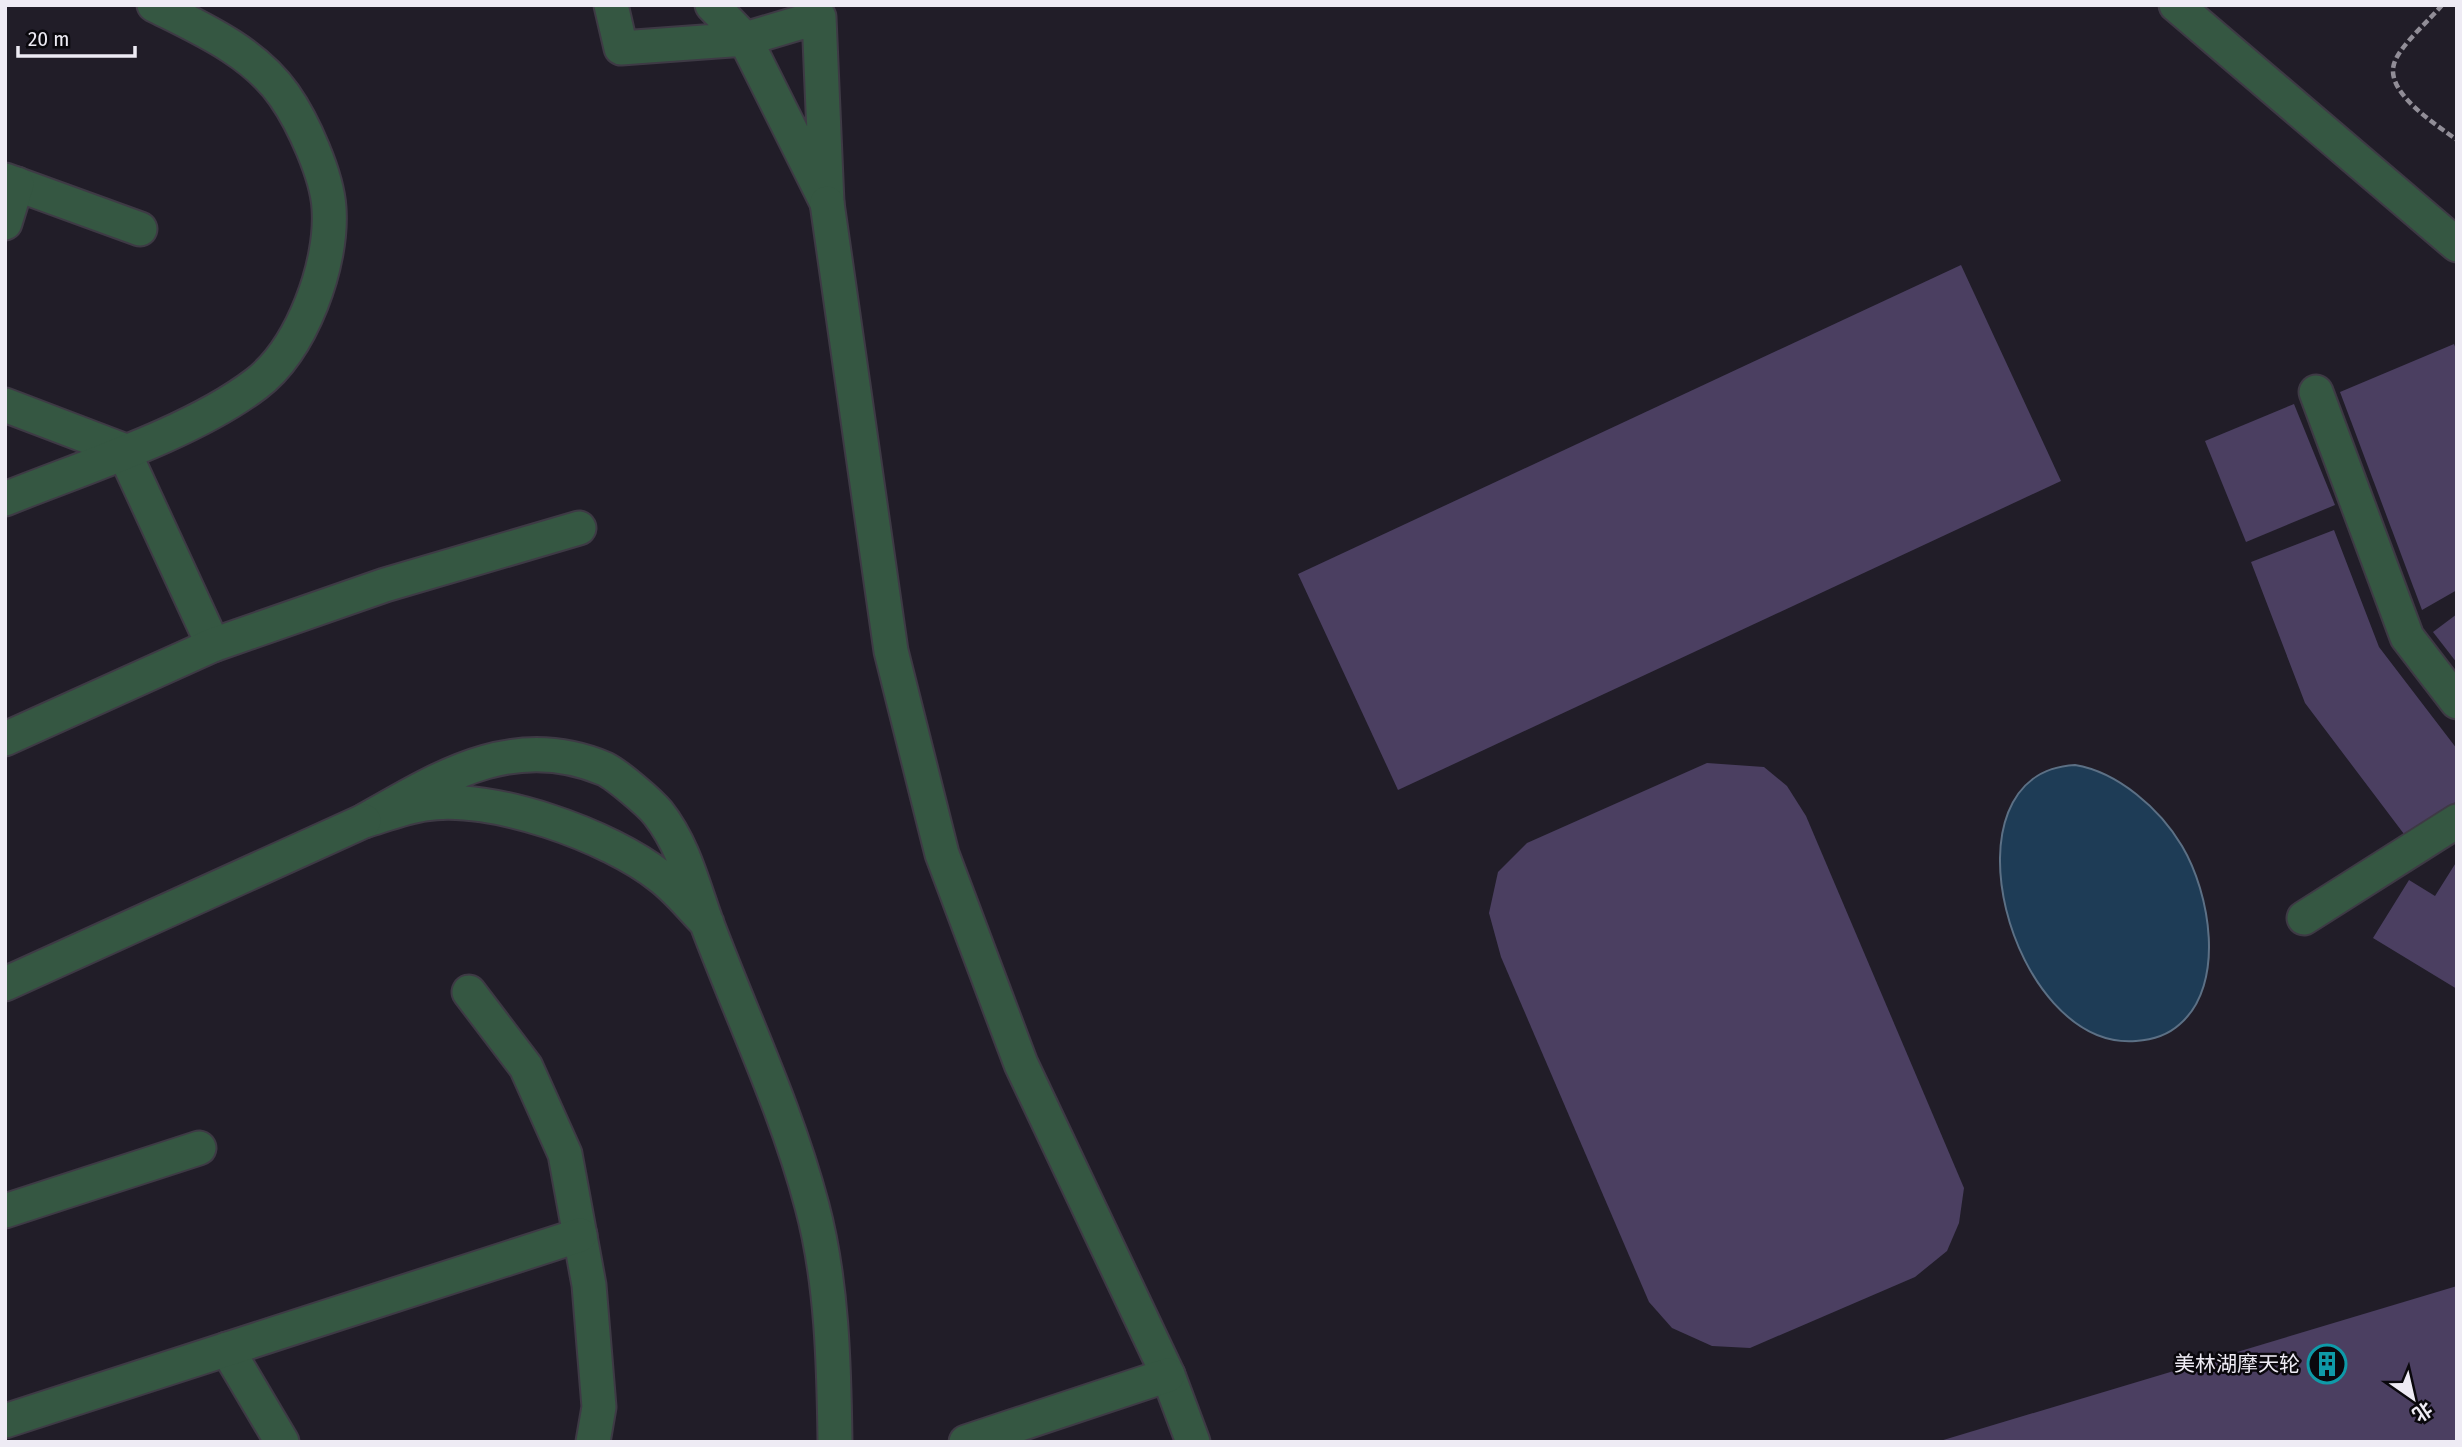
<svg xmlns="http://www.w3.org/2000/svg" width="2462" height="1447" font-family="'Fira Sans Condensed','Noto Sans SC',sans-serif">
  <rect width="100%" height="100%" fill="#211d28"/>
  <path fill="#1e3c56" stroke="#5c7085" stroke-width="2" d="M 2075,765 C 2118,772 2160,809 2182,846 C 2210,893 2226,984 2180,1024 C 2168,1035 2151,1040 2136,1041 C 2010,1051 1936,772 2075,765 Z"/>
  <g fill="#4b3f61">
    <polygon points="1961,265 2061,481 1398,790 1298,574"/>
    <polygon points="2454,344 2457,352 2457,590 2422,610 2340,392"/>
    <polygon points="2294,404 2335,505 2246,542 2205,441"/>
    <polygon points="2334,530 2379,647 2457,749 2457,801 2407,838 2305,703 2251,562"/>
    <polygon points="2457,614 2457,663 2433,632"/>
    <polygon points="1707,763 1764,767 1787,786 1806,816 1964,1188 1959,1223 1947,1251 1915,1277 1750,1348 1712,1346 1672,1328 1649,1302 1501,957 1489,913 1498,872 1527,843"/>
    <polygon points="2457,861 2457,989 2373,938 2409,880 2435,896"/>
    <polygon points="2457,1286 2457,1442 1940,1442 1940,1441"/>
  </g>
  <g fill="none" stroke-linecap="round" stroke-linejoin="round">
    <defs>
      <g id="street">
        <polyline points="611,5 621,48 745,39 819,17 827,203 745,39 712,5"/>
        <polyline points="2176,5 2457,245"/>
        <polyline points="5,180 140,229"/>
        <polyline points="827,203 891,651 942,854 1021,1064 1168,1375 1193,1442"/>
        <polyline points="5,223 17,184"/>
        <polyline points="2316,392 2407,637 2457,702"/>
        <polyline points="5,405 123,450 213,645"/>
        <path d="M 5,499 C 82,468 192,433 256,384 C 302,349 333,264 329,208 C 327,175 303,122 284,95 C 253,51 200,28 154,5"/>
        <polyline points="5,739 213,645 385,585 579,528"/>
        <polyline points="2304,918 2457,821"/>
        <path d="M 707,923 C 692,908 678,890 661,877 C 610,836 491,793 425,804 C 405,807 384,815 364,821 C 441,777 514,730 605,769 C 617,775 649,802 658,813 C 684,846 693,886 707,924 C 742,1017 786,1108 812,1206 C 832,1281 834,1364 835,1442"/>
        <polyline points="5,984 364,821"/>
        <polyline points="469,992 526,1067 565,1154 589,1285 599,1407 593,1442"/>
        <polyline points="5,1211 199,1148"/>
        <polyline points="227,1349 282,1442"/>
        <polyline points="5,1421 580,1235"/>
        <polyline points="966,1442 1168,1375"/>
      </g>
    </defs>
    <use href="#street" stroke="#3e3a45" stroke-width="37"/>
    <path stroke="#918d97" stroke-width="4.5" stroke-dasharray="7 3.5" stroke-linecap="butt" d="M 2442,5 C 2430,20 2399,46 2394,64 C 2385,93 2437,125 2457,140"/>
    <use href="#street" stroke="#355742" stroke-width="33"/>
  </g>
  <defs>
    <symbol id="building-ring" viewBox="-11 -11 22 22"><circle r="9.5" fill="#0a080d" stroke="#0f9aa8" stroke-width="1.5"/><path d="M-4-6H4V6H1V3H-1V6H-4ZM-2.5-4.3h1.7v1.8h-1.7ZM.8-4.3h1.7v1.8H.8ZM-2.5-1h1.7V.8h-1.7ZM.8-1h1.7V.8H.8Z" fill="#0f9aa8"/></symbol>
  </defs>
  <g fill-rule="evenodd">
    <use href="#building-ring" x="2305" y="1342" width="44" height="44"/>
  </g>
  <g text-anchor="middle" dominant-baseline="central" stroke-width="5" stroke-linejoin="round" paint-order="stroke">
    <g font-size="21" fill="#eeebf4" stroke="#0a080d" text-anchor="end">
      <text x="2300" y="1364">美林湖摩天轮</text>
    </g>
  </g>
  <rect width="2462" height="1447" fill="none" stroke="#eeebf4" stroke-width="14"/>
  <g transform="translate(2413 1398) rotate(146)" stroke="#0a080d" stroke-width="5" paint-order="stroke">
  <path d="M0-5L12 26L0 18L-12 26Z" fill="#eeebf4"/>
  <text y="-10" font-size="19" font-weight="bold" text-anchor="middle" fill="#eeebf4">北</text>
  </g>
  <path d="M18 46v10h117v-10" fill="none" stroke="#eeebf4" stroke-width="3.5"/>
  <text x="28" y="46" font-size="21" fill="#eeebf4" stroke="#0a080d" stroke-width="5" paint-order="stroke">20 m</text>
</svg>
